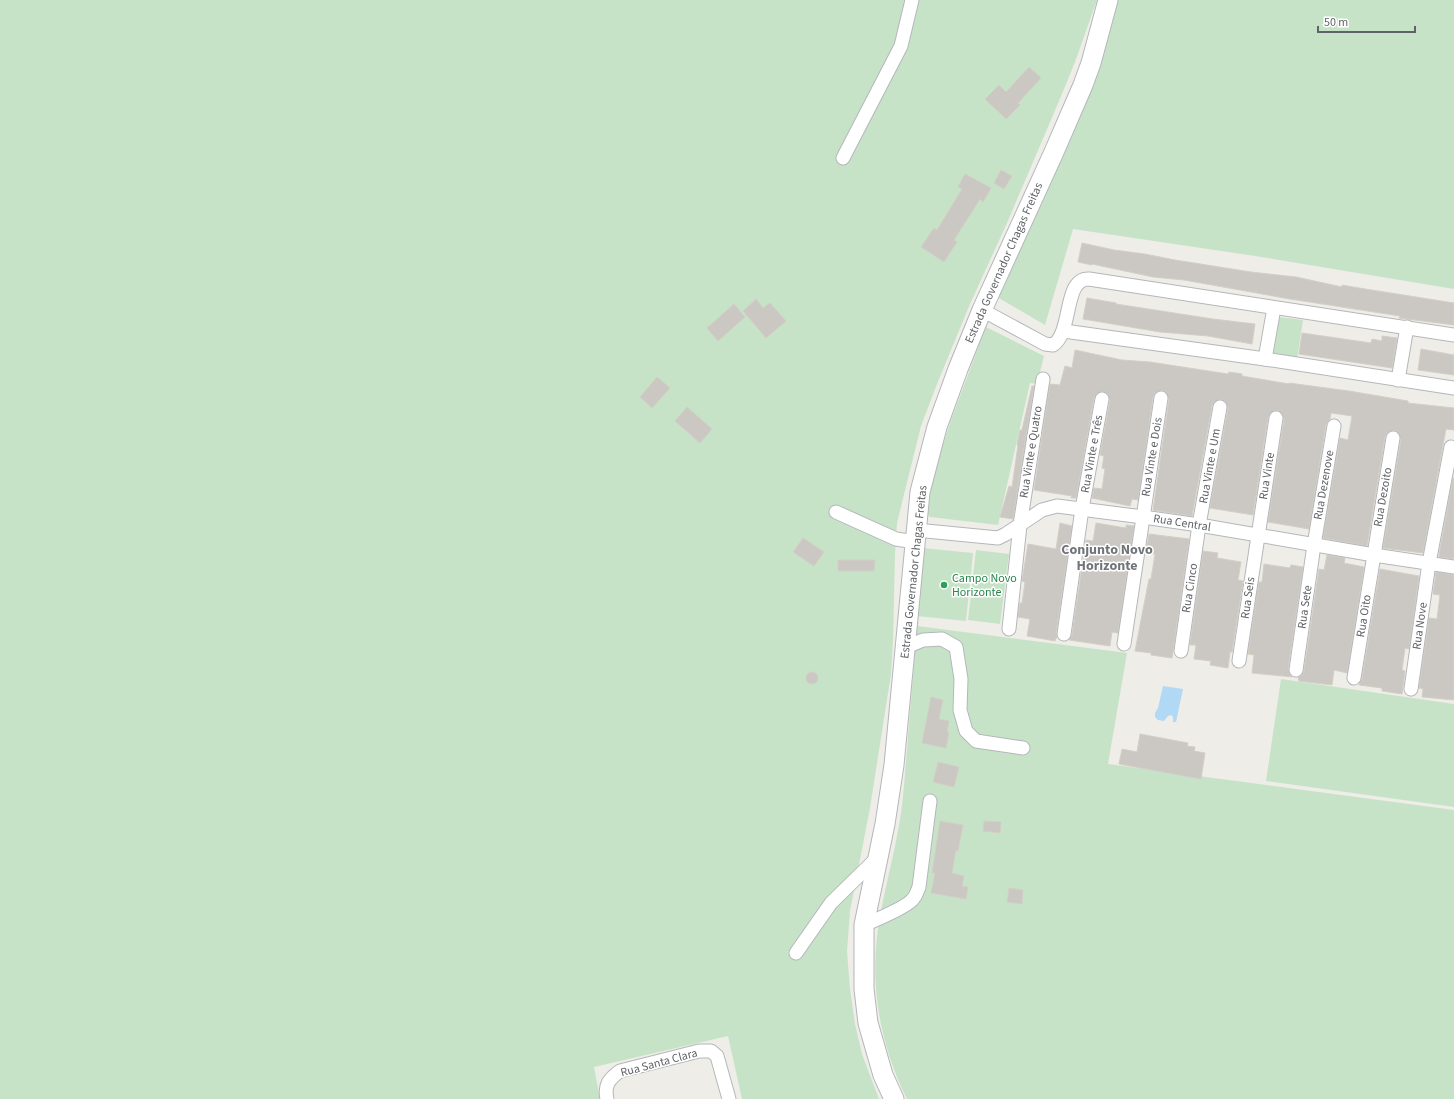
<svg xmlns="http://www.w3.org/2000/svg" width="1454" height="1099" font-family="'Source Sans 3',sans-serif">
  <rect width="100%" height="100%" fill="#efede7"/>
  <g fill="#c7e3c7">
    <polygon points="0,0 1097,0 1075,62 1062,94 1007,223 970,304 937,384 921,426 897,523 895,554 893,641 891,674 870,808 850,911 847,951 850,989 855,1024 862,1054 879,1099 742,1099 728,1036 594,1067 600,1099 0,1099"/>
    <polygon points="1114,0 1454,0 1454,289 1255,256 1073,229 1045,325 997,297"/>
    <polygon points="1278,317 1303,320 1297,360 1272,356"/>
    <path d="M 986,327 L 1044,356 L 1037,384 L 1030,383 L 998,525 L 930,517 C 924,512 926,501 927,493 L 951,420 Z"/>
    <polygon points="923,548 973,553 966,621 916,616"/>
    <polygon points="976,550 1009,554 1000,624 968,620"/>
    <path d="M 917,626 L 1127,653 L 1108,764 L 1454,810 L 1454,1099 L 907,1099 C 879,1043 868,979 880,917 C 886,882 896,848 901,813 C 904,792 905,771 907,750 C 910,709 914,667 917,626 Z"/>
    <polygon points="1281,679 1454,704 1454,807 1266,781"/>
  </g>
  <polygon fill="#b1d9f6" points="1163,686 1183,689 1176,722 1173,722 1173,717 1171,715 1168,716 1164,721 1158,720 1155,717 1155,713 1158,708"/>
  <g fill="#cbc8c4" stroke="#d3cfc6">
    <polygon points="1029,67 1041,78 1018,103 1020,105 1006,119 985,99 999,85 1006,92"/>
    <polygon points="1001,170 1012,176 1004,189 994,183"/>
    <polygon points="965,174 991,188 983,202 980,199 954,240 957,242 944,262 921,247 934,228 937,230 962,189 958,187"/>
    <polygon points="1082,243 1114,250 1145,254 1175,260 1251,272 1296,277 1342,287 1342,285 1359,288 1454,303 1454,325 1399,318 1400,316 1290,299 1184,280 1153,277 1092,264 1092,265 1078,262"/>
    <polygon points="1087,298 1116,303 1116,304 1213,319 1255,324 1252,344 1208,336 1160,332 1083,319"/>
    <polygon points="756,299 763,308 770,303 786,321 766,338 743,311"/>
    <polygon points="734,304 745,317 718,341 707,328"/>
    <polygon points="1302,333 1371,343 1372,339 1382,341 1382,336 1397,338 1392,368 1299,354"/>
    <polygon points="1421,349 1454,355 1454,375 1418,370"/>
    <polygon points="1075,350 1122,360 1150,362 1228,374 1229,372 1242,374 1242,376 1289,384 1289,383 1349,391 1408,401 1408,403 1454,408 1454,430 1446,429 1423,553 1383,548 1401,439 1398,432 1394,430 1387,433 1385,437 1367,546 1323,538 1340,438 1348,440 1352,416 1331,413 1330,419 1326,424 1309,529 1268,522 1284,419 1283,415 1278,410 1273,411 1268,417 1253,515 1210,508 1228,408 1225,401 1221,399 1214,402 1212,406 1192,516 1153,510 1169,399 1166,392 1162,390 1155,393 1153,397 1138,500 1132,499 1130,506 1092,498 1094,488 1102,489 1105,469 1102,468 1104,456 1100,455 1110,400 1107,393 1103,391 1096,394 1094,398 1076,498 1071,498 1072,496 1034,490 1050,384 1060,385 1065,366 1072,368"/>
    <polygon points="657,377 670,388 652,408 640,397"/>
    <polygon points="1032,386 1034,386 1013,519 1000,517 1009,486 1012,487 1018,445 1017,445 1020,430 1022,430"/>
    <polygon points="687,407 712,429 700,443 675,421"/>
    <polygon points="1453,478 1454,478 1454,559 1439,557 1439,555"/>
    <polygon points="1060,523 1072,526 1056,633 1057,638 1056,638 1055,641 1027,636 1030,619 1018,617 1020,603 1022,603 1025,582 1022,581 1028,544 1056,549"/>
    <polygon points="1096,523 1126,528 1126,525 1134,526 1118,633 1112,632 1110,646 1069,640 1072,635 1086,540 1093,541"/>
    <polygon points="1149,534 1189,539 1172,658 1151,655 1151,653 1135,651 1149,579 1151,579 1155,554 1146,553"/>
    <polygon points="803,538 824,552 814,566 793,552"/>
    <polygon points="1203,551 1218,553 1217,558 1241,562 1238,580 1243,581 1232,652 1230,652 1228,668 1210,665 1211,661 1194,659 1196,645 1190,645"/>
    <polygon points="1327,555 1345,558 1344,563 1364,567 1347,673 1334,670 1332,685 1299,681 1298,678 1302,675 1304,671 1319,569 1324,570"/>
    <polygon points="838,560 875,560 874,571 838,571"/>
    <polygon points="1264,564 1290,568 1291,565 1303,567 1288,669 1289,673 1292,677 1252,673 1254,655 1248,654 1259,582 1262,582"/>
    <polygon points="1380,569 1419,576 1409,649 1405,648 1402,670 1405,671 1402,694 1382,691 1382,688 1359,685 1362,679"/>
    <polygon points="1436,572 1454,575 1454,700 1422,697 1423,689 1419,688 1429,618 1437,619 1440,595 1433,594"/>
    <circle cx="812" cy="678" r="6"/>
    <polygon points="931,697 943,700 939,719 949,721 947,732 949,732 946,748 922,743"/>
    <polygon points="1140,734 1188,743 1187,746 1195,747 1194,751 1205,753 1201,779 1119,764 1122,749 1137,752"/>
    <polygon points="938,762 959,767 954,787 933,782"/>
    <polygon points="940,821 963,825 958,851 956,850 952,873 964,876 962,886 968,887 966,899 931,893 935,873 932,873"/>
    <polygon points="984,821 1001,822 1000,833 983,831"/>
    <polygon points="1009,888 1023,890 1022,904 1007,902"/>
  </g>
  <g fill="none" stroke-linecap="round" stroke-linejoin="round">
    <defs>
      <g id="minor">
        <polyline points="843,158 901,46 912,0"/>
        <path d="M 982,310 L 1045,344 L 1053,345 C 1073,332 1063,278 1089,279 L 1454,335"/>
        <polyline points="1064,331 1265,359 1454,388"/>
        <polyline points="1265,359 1274,308"/>
        <polyline points="1398,380 1407,327"/>
        <polyline points="836,512 896,539 915,542"/>
        <polyline points="916,530 998,538 1006,534 1042,510 1057,506 1143,517 1199,525 1374,555 1454,567"/>
        <polyline points="1009,629 1020,525 1043,379"/>
        <polyline points="1064,634 1082,509 1102,399"/>
        <polyline points="1124,644 1161,398"/>
        <polyline points="906,647 923,640 942,639 956,647 961,679 960,710 966,731 976,741 1023,748"/>
        <polyline points="1181,651 1199,525 1220,407"/>
        <polyline points="1239,661 1276,418"/>
        <polyline points="1296,670 1314,545 1334,426"/>
        <polyline points="1354,678 1393,438"/>
        <polyline points="1411,689 1429,563 1451,447"/>
        <path d="M 864,925 C 877,919 901,910 911,901 C 916,897 917,892 919,887 L 930,801"/>
        <polyline points="796,953 831,903 878,857"/>
        <path d="M 607,1099 C 604,1085 609,1079 620,1071 L 699,1051 L 711,1051 L 717,1056 L 729,1099"/>
      </g>
      <polyline id="secondary" points="894,1099 883,1075 868,1023 864,989 864,925 885,824 894,765 920,492 937,427 958,369 982,310 1054,152 1083,85 1091,63 1108,0"/>
    </defs>
    <use href="#minor" stroke="#b4b7ba" stroke-width="15"/>
    <use href="#secondary" stroke="#b3b6ba" stroke-width="21"/>
    <use href="#minor" stroke="#fff" stroke-width="13"/>
    <use href="#secondary" stroke="#fff" stroke-width="19"/>
  </g>
  <circle fill="#2e9e5b" stroke="#fff" stroke-width="1.5" cx="944" cy="585" r="4"/>
  <g text-anchor="middle" dominant-baseline="central" stroke-width="3" stroke-linejoin="round" paint-order="stroke">
    <g font-size="12" fill="#5f6266" stroke="#fff">
      <text transform="translate(1004 263) rotate(-66)">Estrada Governador Chagas Freitas</text>
      <text transform="translate(1031 452) rotate(-81)">Rua Vinte e Quatro</text>
      <text transform="translate(1092 454) rotate(-80)">Rua Vinte e Três</text>
      <text transform="translate(1152 457) rotate(-81)">Rua Vinte e Dois</text>
      <text transform="translate(1210 466) rotate(-80)">Rua Vinte e Um</text>
      <text transform="translate(1267 476) rotate(-81)">Rua Vinte</text>
      <text transform="translate(1324 485) rotate(-80)">Rua Dezenove</text>
      <text transform="translate(1383 497) rotate(-80)">Rua Dezoito</text>
      <text transform="translate(1182 523) rotate(9)">Rua Central</text>
      <text transform="translate(914 572) rotate(-84)">Estrada Governador Chagas Freitas</text>
      <text transform="translate(1190 588) rotate(-81)">Rua Cinco</text>
      <text transform="translate(1248 598) rotate(-82)">Rua Seis</text>
      <text transform="translate(1305 607) rotate(-82)">Rua Sete</text>
      <text transform="translate(1364 616) rotate(-81)">Rua Oito</text>
      <text transform="translate(1420 626) rotate(-82)">Rua Nove</text>
      <text transform="translate(659 1063) rotate(-15)">Rua Santa Clara</text>
    </g>
    <g font-size="12" fill="#27864d" stroke="#fff" text-anchor="start">
      <text x="952" y="578">Campo Novo<tspan x="952" dy="14">Horizonte</tspan></text>
    </g>
    <g font-size="14" font-weight="bold" fill="#707478" stroke="#fff">
      <text x="1107" y="550">Conjunto Novo<tspan x="1107" dy="16">Horizonte</tspan></text>
    </g>
  </g>
  <path d="M1318 26v6h97v-6" fill="none" stroke="#5f6266" stroke-width="2"/>
  <text x="1324" y="26" font-size="12" fill="#5f6266" stroke="#ffffff" stroke-width="3" paint-order="stroke">50 m</text>
</svg>
